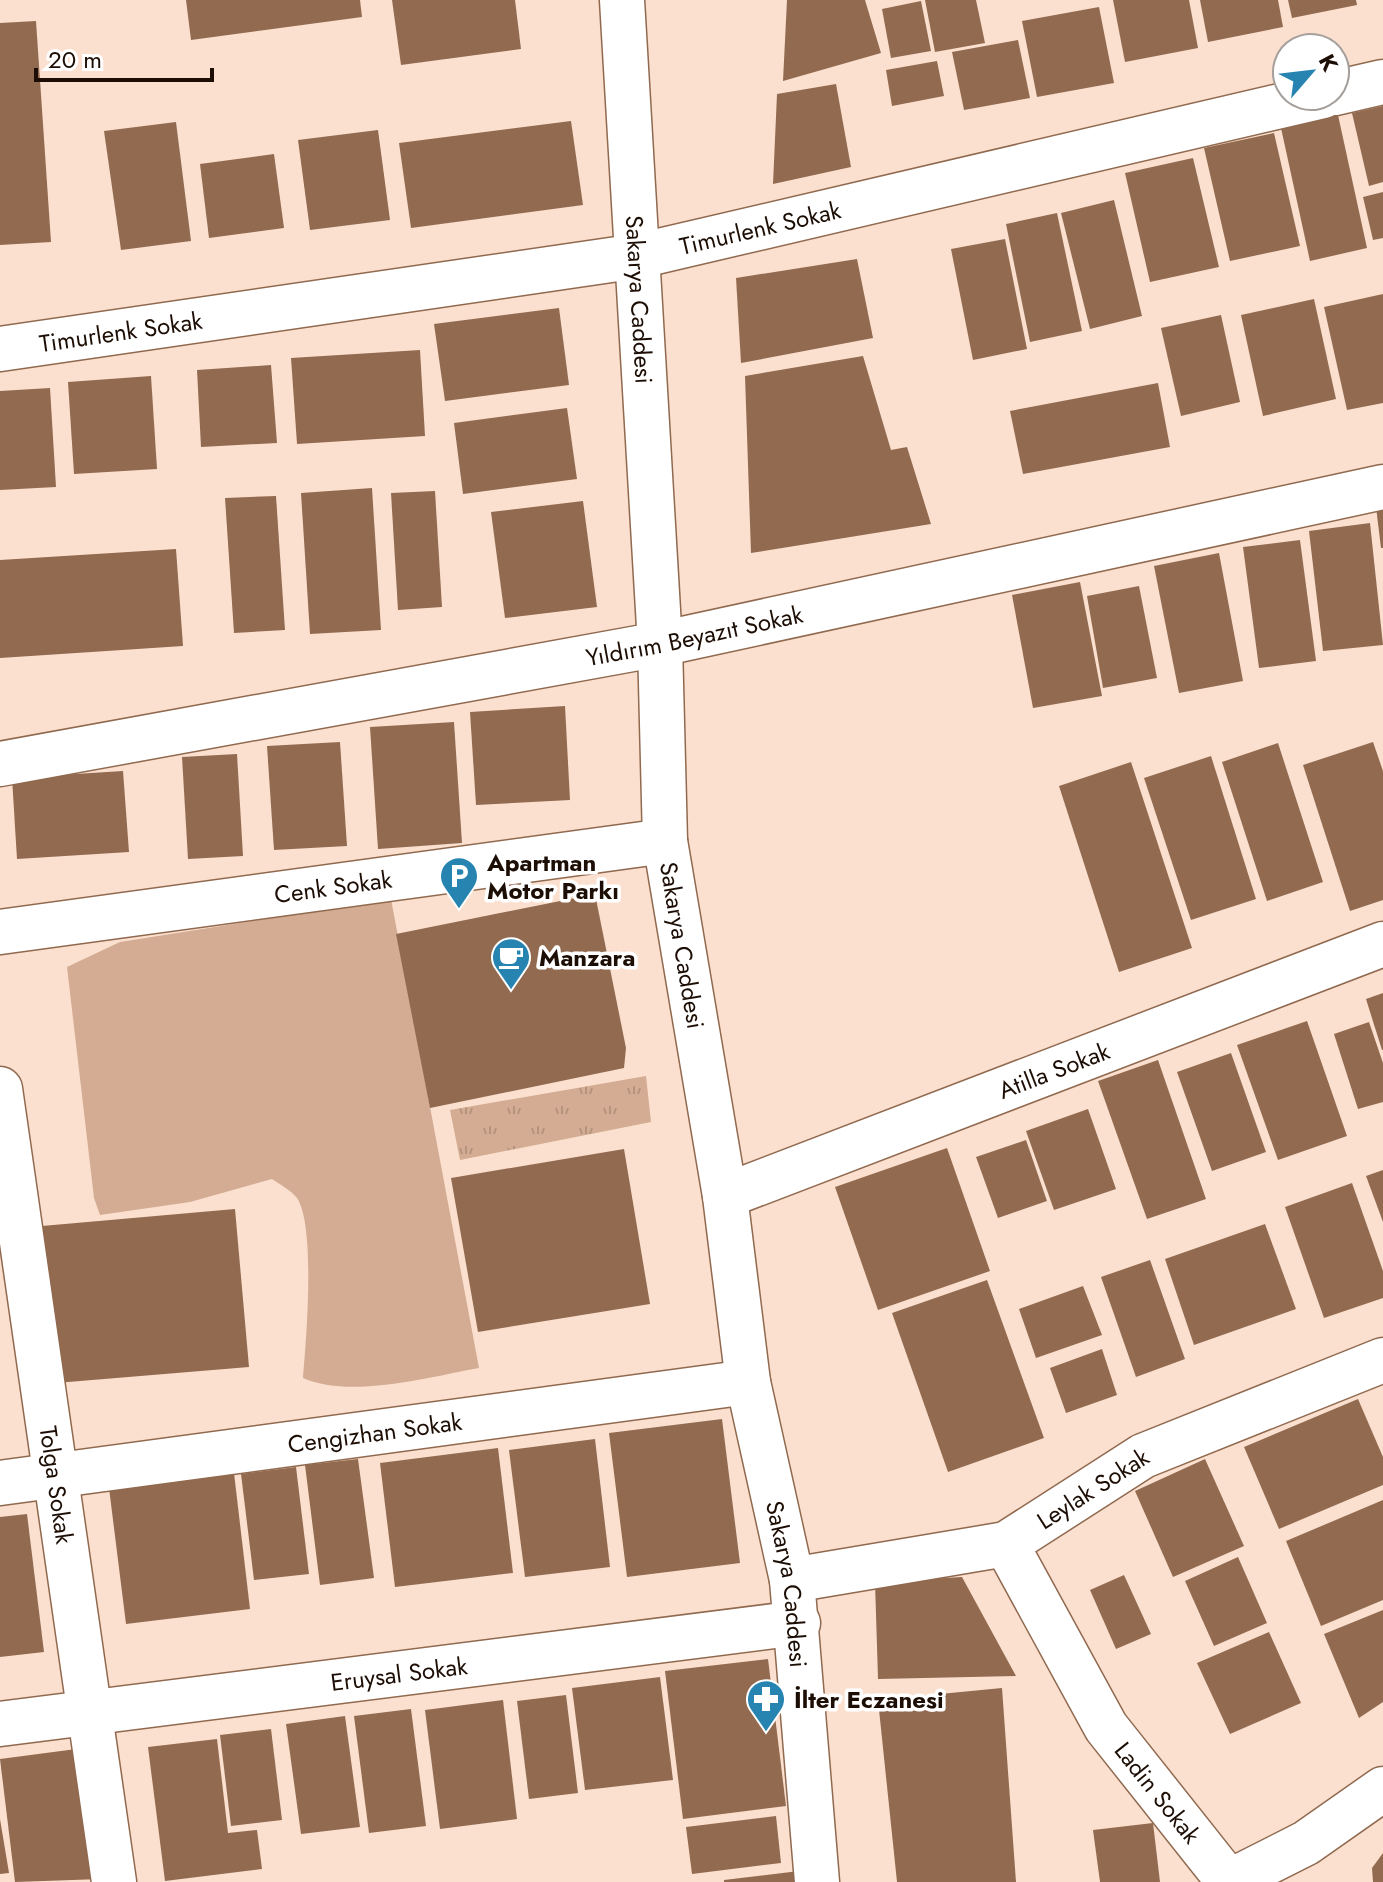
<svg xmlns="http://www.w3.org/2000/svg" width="1383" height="1882" font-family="Jost,sans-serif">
  <defs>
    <pattern id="grass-tufts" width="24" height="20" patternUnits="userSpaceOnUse" patternTransform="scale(2)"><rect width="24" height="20" fill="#d3ac93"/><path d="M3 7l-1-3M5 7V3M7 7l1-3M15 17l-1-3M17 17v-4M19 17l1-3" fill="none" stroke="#b5937d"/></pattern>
  </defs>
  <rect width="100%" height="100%" fill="#fbe0cf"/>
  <polygon fill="url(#grass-tufts)" points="646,1076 651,1122 460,1160 450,1110"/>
  <path fill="#d3ac93" d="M 391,899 L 479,1368 C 429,1377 350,1399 303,1378 C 306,1342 316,1227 297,1198 C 292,1191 279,1184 272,1179 L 190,1202 L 100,1215 L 94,1198 L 67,967 L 120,942 Z"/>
  <g fill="#926a50">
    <polygon points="186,0 360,0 362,17 191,40"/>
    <polygon points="392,0 515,0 521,49 401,65"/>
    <polygon points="787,0 865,0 881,53 783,81"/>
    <polygon points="925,0 976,0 985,43 935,52"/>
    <polygon points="1113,0 1189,0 1198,48 1125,62"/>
    <polygon points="1200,0 1278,0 1283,27 1208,42"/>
    <polygon points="1288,0 1356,0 1357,5 1292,18"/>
    <polygon points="921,1 931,51 891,58 882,9"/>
    <polygon points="1099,7 1114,83 1037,97 1022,21"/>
    <polygon points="36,21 51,242 0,245 0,23"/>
    <polygon points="1018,40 1030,98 964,110 952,52"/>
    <polygon points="937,61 944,96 892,106 886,70"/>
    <polygon points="836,84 851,167 773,184 777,94"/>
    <polygon points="1383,106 1383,182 1369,186 1352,113"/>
    <polygon points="1338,115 1367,248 1310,261 1281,128"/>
    <polygon points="571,121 583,205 411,228 399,143"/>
    <polygon points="176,122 191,241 121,250 104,131"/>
    <polygon points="378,130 390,220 310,230 298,140"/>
    <polygon points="1274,133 1300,246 1230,261 1204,148"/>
    <polygon points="274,154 284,228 209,238 200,164"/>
    <polygon points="1193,158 1219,267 1150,282 1125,173"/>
    <polygon points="1383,192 1383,238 1373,240 1363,197"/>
    <polygon points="1114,200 1142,316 1090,329 1061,213"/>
    <polygon points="1057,213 1082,331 1030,342 1006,224"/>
    <polygon points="1005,239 1027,349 973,360 951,249"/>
    <polygon points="857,259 873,338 741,363 736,278"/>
    <polygon points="1383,294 1383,403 1347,410 1324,307"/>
    <polygon points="1314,299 1336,399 1263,416 1241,315"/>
    <polygon points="559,308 569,385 445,401 434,324"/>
    <polygon points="1221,315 1240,402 1181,416 1161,328"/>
    <polygon points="420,350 425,436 297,444 291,358"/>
    <polygon points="863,356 891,450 907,447 931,524 751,553 745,376"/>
    <polygon points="271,365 277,443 201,447 197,370"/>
    <polygon points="151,376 157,469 74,474 68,382"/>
    <polygon points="1158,383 1170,447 1023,474 1010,411"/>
    <polygon points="50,388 56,487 0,490 0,391"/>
    <polygon points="567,408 577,479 463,494 454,423"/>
    <polygon points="372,488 381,630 310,634 301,493"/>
    <polygon points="435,491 442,607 398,610 391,493"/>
    <polygon points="276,496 285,630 234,633 225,498"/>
    <polygon points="583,501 597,607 505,618 491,512"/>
    <polygon points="1383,506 1383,548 1381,548 1376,507"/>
    <polygon points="1370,523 1383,645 1323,651 1309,531"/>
    <polygon points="1300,540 1316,661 1259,668 1243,547"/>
    <polygon points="176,549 183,646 0,658 0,560"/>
    <polygon points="1219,553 1243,681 1179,693 1154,566"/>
    <polygon points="1080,582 1102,696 1033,708 1012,595"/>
    <polygon points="1139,586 1157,678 1103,688 1087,596"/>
    <polygon points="565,706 570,800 476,805 470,712"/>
    <polygon points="454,722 462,843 378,849 370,727"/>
    <polygon points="340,742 347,846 274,850 267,746"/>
    <polygon points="1373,742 1383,771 1383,900 1350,911 1303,765"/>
    <polygon points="1278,743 1323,882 1267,901 1222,762"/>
    <polygon points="237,754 243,856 188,859 182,757"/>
    <polygon points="1211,756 1256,899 1191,920 1144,778"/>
    <polygon points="1131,762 1192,948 1119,972 1059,786"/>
    <polygon points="123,771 129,852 17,859 12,778"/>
    <polygon points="595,894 626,1048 624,1068 430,1108 396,934"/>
    <polygon points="1383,993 1383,1050 1382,1050 1366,999"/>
    <polygon points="1307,1021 1347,1136 1278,1160 1237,1045"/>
    <polygon points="1369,1022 1383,1063 1383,1102 1358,1109 1334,1034"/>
    <polygon points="1231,1053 1266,1152 1212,1171 1177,1072"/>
    <polygon points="1158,1060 1206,1199 1147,1219 1098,1081"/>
    <polygon points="1088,1109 1116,1189 1054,1210 1026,1131"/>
    <polygon points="1026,1140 1047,1201 998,1218 976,1157"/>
    <polygon points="947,1148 990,1271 878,1310 835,1187"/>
    <polygon points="624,1149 650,1304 478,1332 451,1178"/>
    <polygon points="1383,1170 1383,1222 1366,1176"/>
    <polygon points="1352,1183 1383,1271 1383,1298 1324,1318 1285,1207"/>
    <polygon points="235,1209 249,1367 56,1383 42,1226"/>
    <polygon points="1265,1224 1296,1309 1194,1345 1165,1259"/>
    <polygon points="1150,1260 1185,1359 1136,1377 1101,1277"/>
    <polygon points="987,1280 1044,1438 948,1472 892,1313"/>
    <polygon points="1083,1286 1102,1335 1036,1358 1019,1309"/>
    <polygon points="1102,1349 1117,1395 1066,1413 1050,1368"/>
    <polygon points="1358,1399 1383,1457 1383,1485 1279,1529 1244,1447"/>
    <polygon points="722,1419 740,1563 627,1577 609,1433"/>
    <polygon points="595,1439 610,1567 525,1577 509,1450"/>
    <polygon points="498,1448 513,1573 395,1587 380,1463"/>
    <polygon points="358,1459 374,1578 320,1585 305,1465"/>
    <polygon points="1205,1459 1244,1546 1173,1577 1135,1491"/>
    <polygon points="296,1467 309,1574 254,1580 241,1474"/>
    <polygon points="234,1473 250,1609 126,1624 109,1488"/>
    <polygon points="1383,1500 1383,1600 1321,1626 1286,1541"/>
    <polygon points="27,1514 44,1652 0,1657 0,1517"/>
    <polygon points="1238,1557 1267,1623 1214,1646 1185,1581"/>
    <polygon points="1124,1575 1151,1634 1116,1649 1090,1590"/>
    <polygon points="962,1577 1016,1676 878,1679 875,1582"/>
    <polygon points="1383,1610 1383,1702 1359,1718 1324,1634"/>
    <polygon points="1269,1632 1301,1703 1230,1734 1197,1663"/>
    <polygon points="768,1659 786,1806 683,1819 665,1671"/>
    <polygon points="660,1677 673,1780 585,1790 572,1688"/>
    <polygon points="1002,1688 1016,1882 897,1882 878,1700"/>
    <polygon points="566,1695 578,1793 529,1799 517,1701"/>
    <polygon points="503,1700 517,1819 440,1829 425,1710"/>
    <polygon points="411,1709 426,1826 369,1833 354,1716"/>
    <polygon points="345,1716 360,1827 301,1834 286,1724"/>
    <polygon points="271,1729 282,1820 231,1826 220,1735"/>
    <polygon points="217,1739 228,1833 257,1830 262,1869 165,1881 148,1747"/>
    <polygon points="84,1748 101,1879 15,1882 0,1759"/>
    <polygon points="776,1816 781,1863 692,1874 686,1827"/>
    <polygon points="0,1819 9,1873 0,1874"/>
    <polygon points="1153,1823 1160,1882 1100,1882 1093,1830"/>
    <polygon points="1383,1853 1383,1882 1373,1882 1372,1868"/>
    <polygon points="799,1871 800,1882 724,1882 724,1880"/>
  </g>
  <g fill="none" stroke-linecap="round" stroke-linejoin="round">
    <defs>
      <g id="street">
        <polyline points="1335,93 1383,82"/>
        <path id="s1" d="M 0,349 L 638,256 L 1323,96"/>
        <path id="s2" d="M 0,764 L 660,644 L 1383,487"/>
        <path id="s3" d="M 0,932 L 665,841"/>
        <path id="s4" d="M 0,1089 L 114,1882"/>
        <path id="s5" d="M 725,1196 L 1383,944"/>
        <path id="s6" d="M 0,1483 L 748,1382"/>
        <path id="s7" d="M 1006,1544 L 1106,1727 L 1229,1882 L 1306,1843 L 1383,1789"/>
        <path id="s8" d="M 792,1580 L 1006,1544 L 1143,1456 L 1383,1360"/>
        <path id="s9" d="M 0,1724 L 798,1623"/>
      </g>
      <g id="secondary">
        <path id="s10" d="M 622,0 L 660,644 L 665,841 L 725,1196 L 748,1382 L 792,1580 L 817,1882"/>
      </g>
    </defs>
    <use href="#street" stroke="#90694f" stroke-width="47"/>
    <use href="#secondary" stroke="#90694f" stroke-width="47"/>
    <use href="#street" stroke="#fff" stroke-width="44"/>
    <use href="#secondary" stroke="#fff" stroke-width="44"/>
  </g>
  <defs>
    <symbol id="parking-pin" viewBox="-11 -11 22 30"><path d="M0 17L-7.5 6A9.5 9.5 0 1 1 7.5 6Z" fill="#2784b1" stroke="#fff"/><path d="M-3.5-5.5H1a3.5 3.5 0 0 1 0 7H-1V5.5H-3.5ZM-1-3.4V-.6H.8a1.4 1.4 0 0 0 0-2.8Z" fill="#fff"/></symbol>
    <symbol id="cafe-pin" viewBox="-11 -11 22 30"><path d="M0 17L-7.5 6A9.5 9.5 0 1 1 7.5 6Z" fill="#2784b1" stroke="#fff"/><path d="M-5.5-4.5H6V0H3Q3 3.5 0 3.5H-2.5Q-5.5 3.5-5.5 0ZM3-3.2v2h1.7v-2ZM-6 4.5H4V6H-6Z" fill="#fff"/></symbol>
    <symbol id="pharmacy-pin" viewBox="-11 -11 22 30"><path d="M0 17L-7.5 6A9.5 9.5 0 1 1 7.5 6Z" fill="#2784b1" stroke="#fff"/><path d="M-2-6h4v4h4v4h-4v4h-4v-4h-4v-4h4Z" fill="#fff"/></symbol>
  </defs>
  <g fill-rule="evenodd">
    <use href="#parking-pin" x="437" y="854" width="44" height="60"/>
    <use href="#cafe-pin" x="489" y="935" width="44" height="60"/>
    <use href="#pharmacy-pin" x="744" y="1677" width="44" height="60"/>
  </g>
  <g text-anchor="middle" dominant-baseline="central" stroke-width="7" stroke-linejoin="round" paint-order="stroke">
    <g font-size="24" fill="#1d0e05" stroke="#fff">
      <text stroke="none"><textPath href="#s1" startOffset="770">Timurlenk Sokak</textPath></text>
      <text stroke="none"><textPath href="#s10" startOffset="300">Sakarya Caddesi</textPath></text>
      <text stroke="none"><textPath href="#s1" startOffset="122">Timurlenk Sokak</textPath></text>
      <text stroke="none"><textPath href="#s2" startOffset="706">Yıldırım Beyazıt Sokak</textPath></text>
      <text stroke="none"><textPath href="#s3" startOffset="336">Cenk Sokak</textPath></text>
      <text stroke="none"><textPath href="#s10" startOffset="948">Sakarya Caddesi</textPath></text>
      <text stroke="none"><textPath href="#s5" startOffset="352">Atilla Sokak</textPath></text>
      <text stroke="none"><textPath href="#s6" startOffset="378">Cengizhan Sokak</textPath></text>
      <text stroke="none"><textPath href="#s4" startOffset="400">Tolga Sokak</textPath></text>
      <text stroke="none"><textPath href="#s8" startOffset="320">Leylak Sokak</textPath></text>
      <text stroke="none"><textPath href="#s10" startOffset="1596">Sakarya Caddesi</textPath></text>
      <text stroke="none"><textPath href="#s9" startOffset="402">Eruysal Sokak</textPath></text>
      <text stroke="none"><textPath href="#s7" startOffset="292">Ladin Sokak</textPath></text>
    </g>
    <g font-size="24" font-weight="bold" fill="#1d0e05" stroke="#fff" text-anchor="start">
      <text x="487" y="862">Apartman<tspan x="487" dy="28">Motor Parkı</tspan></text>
      <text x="539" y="957">Manzara</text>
      <text x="794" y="1699">İlter Eczanesi</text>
    </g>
  </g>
  <g transform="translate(1311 72) rotate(62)"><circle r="38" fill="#ffffff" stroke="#a59f9b" stroke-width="2"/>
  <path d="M0-6L14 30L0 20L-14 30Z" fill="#2784b1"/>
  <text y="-12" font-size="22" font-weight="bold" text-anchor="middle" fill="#1d0e05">K</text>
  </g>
  <path d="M36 68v12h176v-12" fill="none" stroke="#1d0e05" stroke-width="4"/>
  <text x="48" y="68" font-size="24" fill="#1d0e05" stroke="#ffffff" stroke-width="6" paint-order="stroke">20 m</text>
</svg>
